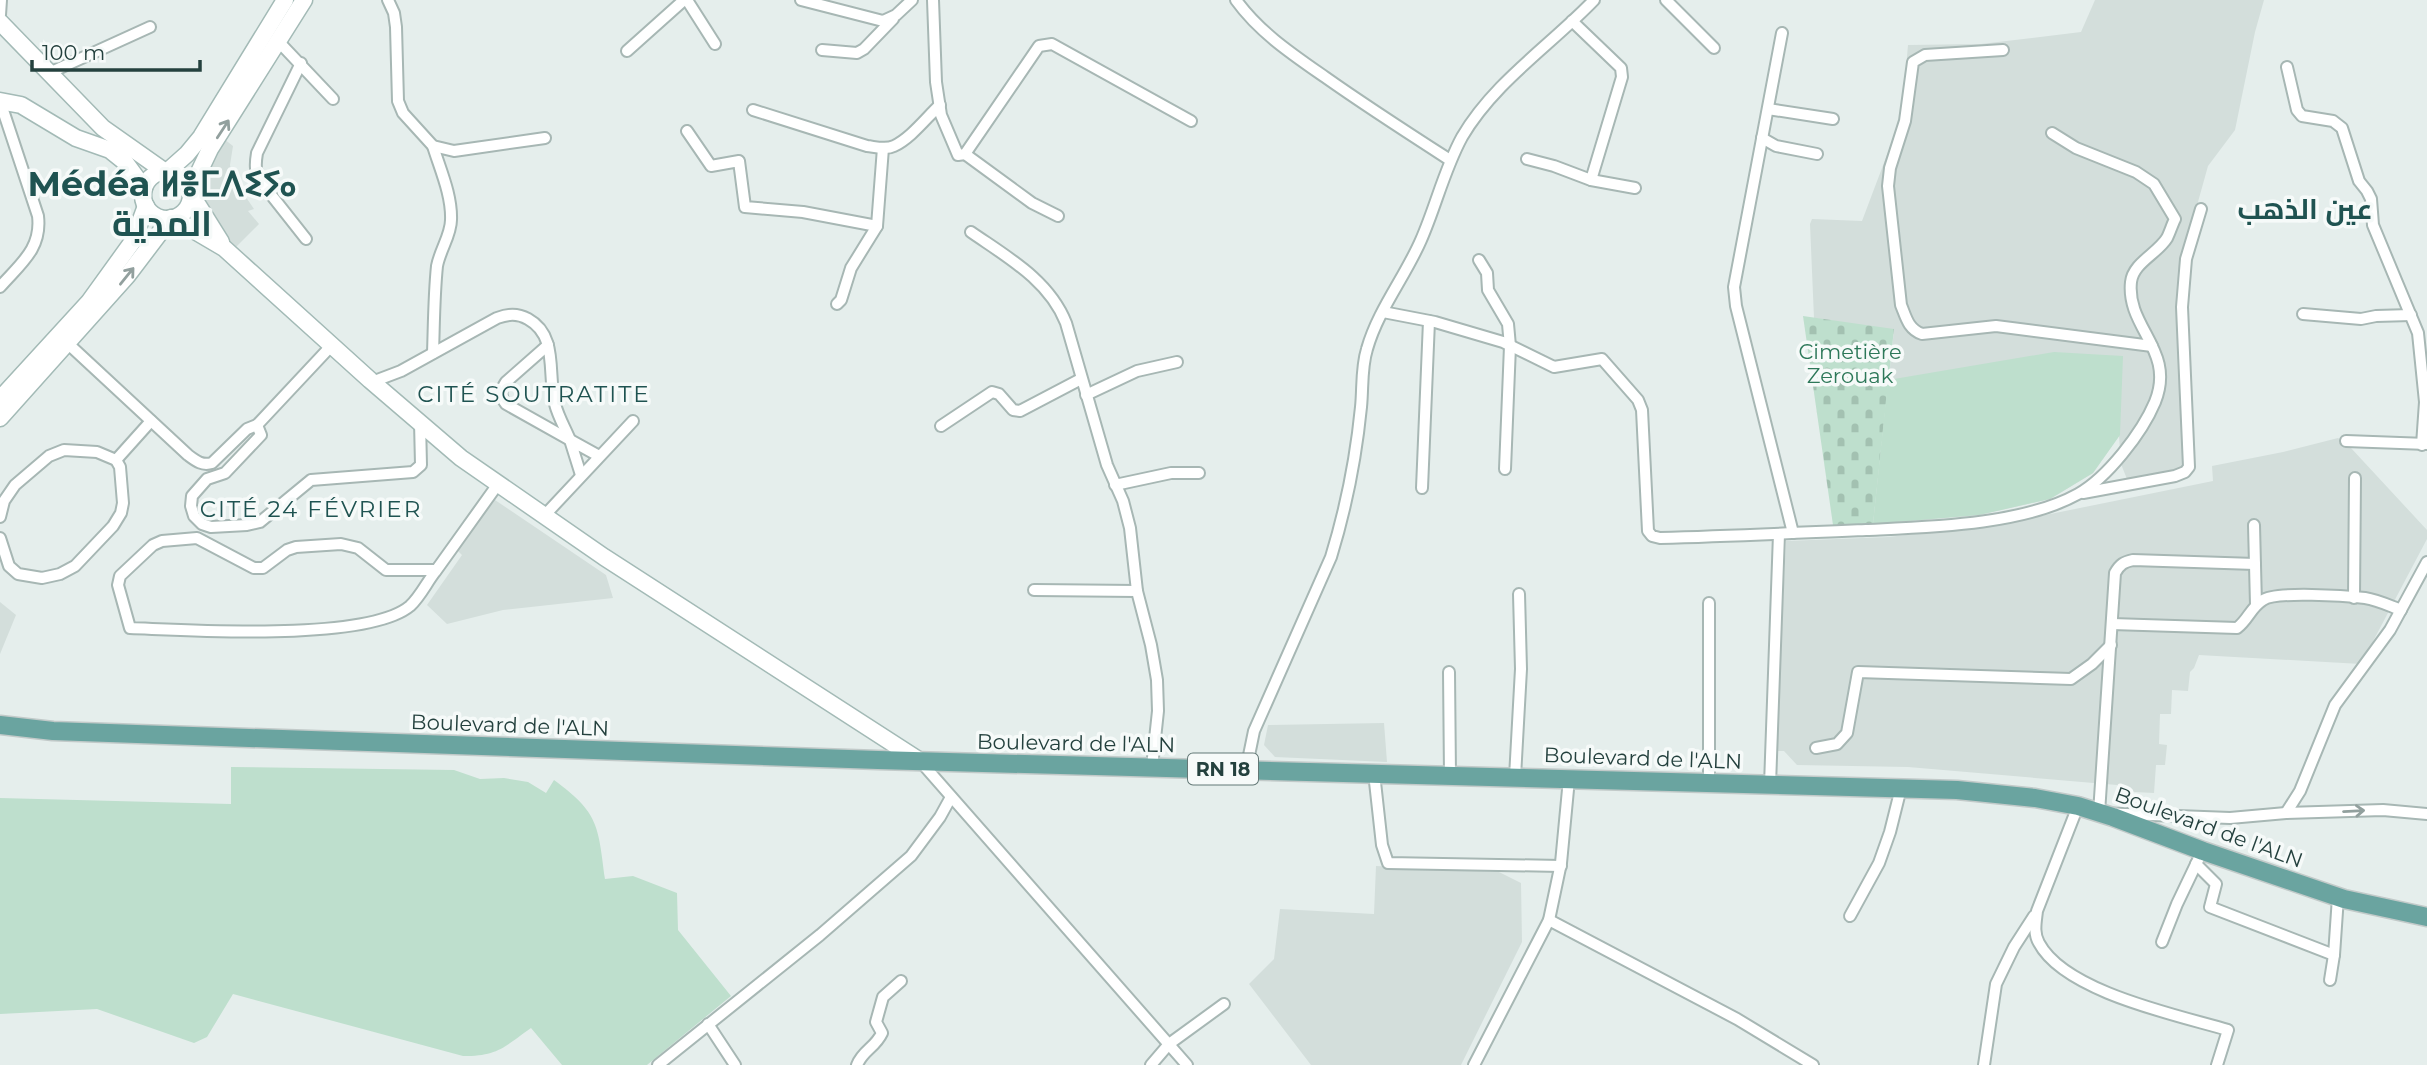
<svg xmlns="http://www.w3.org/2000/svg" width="2427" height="1065" font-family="Montserrat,Cairo,'Noto Sans Tifinagh',sans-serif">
  <defs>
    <pattern id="cemetery-stones" width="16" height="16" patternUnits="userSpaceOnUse" patternTransform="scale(1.75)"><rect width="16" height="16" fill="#bedfcd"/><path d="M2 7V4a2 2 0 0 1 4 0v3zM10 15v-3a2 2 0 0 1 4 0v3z" fill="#a3c1b1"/></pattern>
  </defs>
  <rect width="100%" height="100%" fill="#e5eeec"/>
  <g fill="#d3dedb">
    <polygon points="2095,0 2264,0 2255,32 2235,130 2208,166 2181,263 2186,465 2182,471 2127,479 2121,464 2119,436 2093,473 2050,499 1979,515 1873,524 1894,330 1814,318 1810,224 1812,219 1862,221 1902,115 1908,45 1981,44 2081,32"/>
    <polygon points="224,139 233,146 230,165 233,178 254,209 248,211 259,224 235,248 214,226 204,202 202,182"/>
    <polygon points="2338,438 2351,448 2427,530 2427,539 2361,664 2199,655 2194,668 2190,672 2188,691 2172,690 2171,714 2160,714 2159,744 2167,745 2165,765 2156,765 2154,793 2117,791 2117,785 1908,767 1797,765 1784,751 1776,751 1786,541 1888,537 2001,524 2213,481 2212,466 2283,452"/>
    <polygon points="495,500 606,575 613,598 503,610 447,624 427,605 462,555 457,550"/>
    <polygon points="0,602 16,615 0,654"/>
    <polygon points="1384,723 1387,762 1275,757 1264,745 1268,725"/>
    <polygon points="1376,866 1499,872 1521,883 1522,942 1461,1065 1311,1065 1249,984 1274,959 1280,909 1374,914"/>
  </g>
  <polygon fill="url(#cemetery-stones)" points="1803,316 1894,329 1873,524 1833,525"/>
  <g fill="#bedfcd">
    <polygon points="2054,352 2123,356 2120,435 2093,473 2050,499 1979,515 1873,524 1888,380"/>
    <path d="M 231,767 L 454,770 L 480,779 L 504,778 L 528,782 L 546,793 L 554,780 C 599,813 598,825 605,879 L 633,876 L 677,893 L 678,930 L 731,996 L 647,1065 L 562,1065 L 531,1028 C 504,1047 498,1056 463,1056 L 233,994 L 207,1037 L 194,1043 L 97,1009 L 0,1014 L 0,798 L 231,804 Z"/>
  </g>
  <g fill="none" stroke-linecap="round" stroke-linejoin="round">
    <defs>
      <g id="street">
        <polyline points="388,0 394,13 396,27 398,101 403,113 433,146 454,151 545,138"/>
        <polyline points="687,0 715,44"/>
        <polyline points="801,0 883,21 896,15 912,0"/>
        <polyline points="933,0 936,82 941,115 958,155 965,154 1039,46 1052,44 1191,121"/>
        <path d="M 1236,0 C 1259,32 1292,54 1325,77 C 1366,106 1408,133 1450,160"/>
        <polyline points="1666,0 1714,48"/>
        <polyline points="0,15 1,0"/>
        <polyline points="1572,21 1621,68 1622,77 1591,180"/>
        <polyline points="1782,33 1734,287 1736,306 1793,533"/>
        <polyline points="278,41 333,99"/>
        <polyline points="822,50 857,53 864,49 893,19"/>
        <path d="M 2003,50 L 1925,55 L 1913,62 L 1905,121 L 1890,168 L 1888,186 L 1901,305 C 1906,317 1908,329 1922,334 L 1996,326 L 2152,346"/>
        <polyline points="627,51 684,0"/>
        <path d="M 301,63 L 257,153 C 255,165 255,172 261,182 L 306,239"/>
        <polyline points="2287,67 2297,110 2302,116 2333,121 2342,128 2359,181 2367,191 2371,199 2373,225 2418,333 2425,402 2422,445"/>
        <polyline points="49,73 150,27"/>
        <polyline points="1768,109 1833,119"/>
        <path d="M 753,110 L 867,146 C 876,147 886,150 894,146 C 911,138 926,118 940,105"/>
        <polyline points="687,131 711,166 739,161 745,207 803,212 877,226"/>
        <polyline points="1762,138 1776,146 1817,154"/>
        <polyline points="965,154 1032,203 1058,216"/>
        <polyline points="1527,159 1554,166 1591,180 1635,188"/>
        <path d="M 971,232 C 1007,257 1049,280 1066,323 L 1107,465 L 1123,501 L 1130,528 L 1137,591 L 1151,645 L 1157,680 L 1158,711 L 1152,767"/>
        <polyline points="1479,260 1487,273 1488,290 1508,324 1510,346 1505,469"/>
        <path d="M 0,287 C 20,264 42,249 38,216 L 0,101"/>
        <polyline points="837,304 841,300 851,268 877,226 883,148"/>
        <path d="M 1383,312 L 1435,322 L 1503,342 L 1554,367 L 1602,359 L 1638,400 L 1642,410 L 1648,531 L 1652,536 L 1660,538 C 1729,536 1797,533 1866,530 C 1930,527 2022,525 2078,494 C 2107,478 2142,433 2155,402 C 2176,350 2126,328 2131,282 C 2133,263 2157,254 2167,238 C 2170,232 2172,225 2175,219 L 2154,184 L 2136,172 L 2076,148 L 2052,133"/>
        <polyline points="2303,314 2361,319 2376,316 2411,315"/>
        <path d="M 63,339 L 188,455 C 196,461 202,466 212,463 L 247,429 L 257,425 L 332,345"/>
        <path d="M 548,345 L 506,382 C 500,391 500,396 506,404 L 570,440"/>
        <path d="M 433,353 C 434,324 434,295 437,266 C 440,250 451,235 451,220 C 452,195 440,169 433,146"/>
        <path d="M 372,382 L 401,371 L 497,318 C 508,314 517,313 528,319 C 559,336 547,375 555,404 C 558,416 565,428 570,440"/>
        <polyline points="1086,395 1137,371 1177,362"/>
        <polyline points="257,425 261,435 225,473 207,479 192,496 191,506 194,516 202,524 211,527 247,525 260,522 311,480 413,472 421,465 420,422"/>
        <polyline points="941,426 992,392 999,394 1013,410 1020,411 1081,379"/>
        <polyline points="2346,441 2427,444"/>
        <polyline points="116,460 151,421"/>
        <polyline points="581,475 570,440 599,456"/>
        <polyline points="1115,485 1171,473 1199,473"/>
        <polyline points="1422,488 1429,321"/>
        <polyline points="2083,493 2175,476 2185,472 2189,467 2182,307 2186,259 2201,209"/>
        <polyline points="544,516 633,421"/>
        <polyline points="0,517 4,501 15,485 49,456 64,450 97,452 116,460 120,467 123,503 121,513 113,526 75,566 60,574 42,578 18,574 9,566 0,538"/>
        <polyline points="2254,525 2256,605"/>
        <path d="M 2255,564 L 2133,560 C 2124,562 2120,564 2115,573 L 2099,813 L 2230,818 L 2286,813 L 2383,810 L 2427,814"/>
        <path d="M 436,570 L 386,570 L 358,548 L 341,544 L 296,547 L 287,550 L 263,568 L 254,568 L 197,538 L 162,541 L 153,545 L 120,576 L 118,585 L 130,628 C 189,630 367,642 410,606 C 420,597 427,582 435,572 C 456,543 477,513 498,484"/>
        <polyline points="1034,590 1137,591"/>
        <polyline points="2354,598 2355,478"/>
        <path d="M 2112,624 L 2237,628 C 2248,620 2251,607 2263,600 C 2275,591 2347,596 2365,598 C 2378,600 2390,606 2401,610"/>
        <polyline points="1449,672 1450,775"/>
        <polyline points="1816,748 1837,744 1847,733 1858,672 2071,679 2092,664 2111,645"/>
        <polyline points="920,761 1187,1065"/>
        <path d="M 1246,770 L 1254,731 L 1331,557 C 1346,508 1356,458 1361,407 C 1363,388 1361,368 1367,349 C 1378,310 1405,277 1421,240 C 1436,206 1444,170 1462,137 C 1494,82 1551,45 1594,0"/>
        <polyline points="1374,773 1382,845 1388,863 1561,866"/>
        <polyline points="1515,777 1521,669 1519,594"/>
        <polyline points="1709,783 1709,603"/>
        <polyline points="1770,785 1779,534"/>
        <path d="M 2078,806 L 2037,911 C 2036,921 2033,933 2039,943 C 2065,992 2177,1015 2228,1030 L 2217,1065"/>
        <polyline points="2286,813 2300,791 2335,705 2390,630 2427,562"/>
        <polyline points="2196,864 2216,884 2210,907 2334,955"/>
        <polyline points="1850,916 1879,863 1890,832 1901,788"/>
        <polyline points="1549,920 1737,1019 1813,1065"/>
        <polyline points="2162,942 2177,904 2199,858"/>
        <polyline points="2330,980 2334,955 2338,897"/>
        <polyline points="708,1024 735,1065"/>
        <polyline points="658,1065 820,935 911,856 940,817 951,797"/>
        <path d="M 857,1065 C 863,1050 875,1048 882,1033 L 876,1022 L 883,997 L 901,981"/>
        <polyline points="1151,1065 1169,1044 1224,1004"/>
        <polyline points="1474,1065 1549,920 1561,863 1569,779"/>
        <polyline points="1984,1065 1996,984 2014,947 2034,916"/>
      </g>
      <g id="secondary">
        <polyline points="0,22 103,128 164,171"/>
        <polyline points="0,101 21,105 76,138 110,150 125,162 144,188"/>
        <polyline points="169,170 187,154 201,137 285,0"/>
        <circle cx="167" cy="195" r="24"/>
        <polyline points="191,189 210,149 304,0"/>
        <polyline points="191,194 221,242"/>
        <polyline points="173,218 224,248 370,380 461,458 604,557 920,761"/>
        <polyline points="0,399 89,302 133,241 146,206"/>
        <polyline points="0,418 127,276 171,218"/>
      </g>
      <polyline id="primary" points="0,725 53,731 878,760 1957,790 2035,798 2078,806 2113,817 2203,851 2344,899 2427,917"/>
    </defs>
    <use href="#street" stroke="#a7b7b4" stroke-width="14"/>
    <use href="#secondary" stroke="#a3bab6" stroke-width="19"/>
    <use href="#primary" stroke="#c2cac9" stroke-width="21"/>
    <use href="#street" stroke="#fff" stroke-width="10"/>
    <use href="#secondary" stroke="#fff" stroke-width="16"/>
    <use href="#primary" stroke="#6aa4a0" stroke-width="18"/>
  </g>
  <defs><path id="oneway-shaft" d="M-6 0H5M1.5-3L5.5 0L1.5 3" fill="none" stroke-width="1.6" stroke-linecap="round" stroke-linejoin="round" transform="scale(1.75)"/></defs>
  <g stroke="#92a09e">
    <use href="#oneway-shaft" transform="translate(223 129) rotate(-57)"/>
    <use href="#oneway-shaft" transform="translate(127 276) rotate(-51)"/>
    <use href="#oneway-shaft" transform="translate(2354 811) rotate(-3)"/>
  </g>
  <g text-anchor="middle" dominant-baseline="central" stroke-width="7" stroke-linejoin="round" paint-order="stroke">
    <rect fill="#f6faf9" stroke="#637876" stroke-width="2" x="1188" y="753.5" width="70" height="31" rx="5"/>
    <g font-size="19" font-weight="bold" fill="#24413e">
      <text x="1223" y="769">RN 18</text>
    </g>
    <g font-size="21" fill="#2d7859" stroke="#f6faf9">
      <text x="1850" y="351">Cimetière<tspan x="1850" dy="24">Zerouak</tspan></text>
    </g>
    <g font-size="21" fill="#24413e" stroke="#f6faf9">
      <text transform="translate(510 725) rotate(2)">Boulevard de l'ALN</text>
      <text transform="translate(1076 743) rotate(1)">Boulevard de l'ALN</text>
      <text transform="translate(1643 758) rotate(2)">Boulevard de l'ALN</text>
      <text transform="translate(2209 827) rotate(20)">Boulevard de l'ALN</text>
    </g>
    <g font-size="23" letter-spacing="2" fill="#1f5351" stroke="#f6faf9">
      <text x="534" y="394">CITÉ SOUTRATITE</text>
      <text x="311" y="509">CITÉ 24 FÉVRIER</text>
    </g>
    <g font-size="28" font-weight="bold" fill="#1f5351" stroke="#f6faf9">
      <text x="2305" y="209">عين الذهب</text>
    </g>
    <g font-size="35" font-weight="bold" fill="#1f5351" stroke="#f6faf9">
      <text x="162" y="183">Médéa ⵍⴻⵎⴷⵉⵢⴰ<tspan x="162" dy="40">المدية</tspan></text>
    </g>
  </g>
  <path d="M32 60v10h168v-10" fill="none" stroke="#24413e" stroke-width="3.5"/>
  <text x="42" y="60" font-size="21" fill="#24413e" stroke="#f6faf9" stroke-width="5" paint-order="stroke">100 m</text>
</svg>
